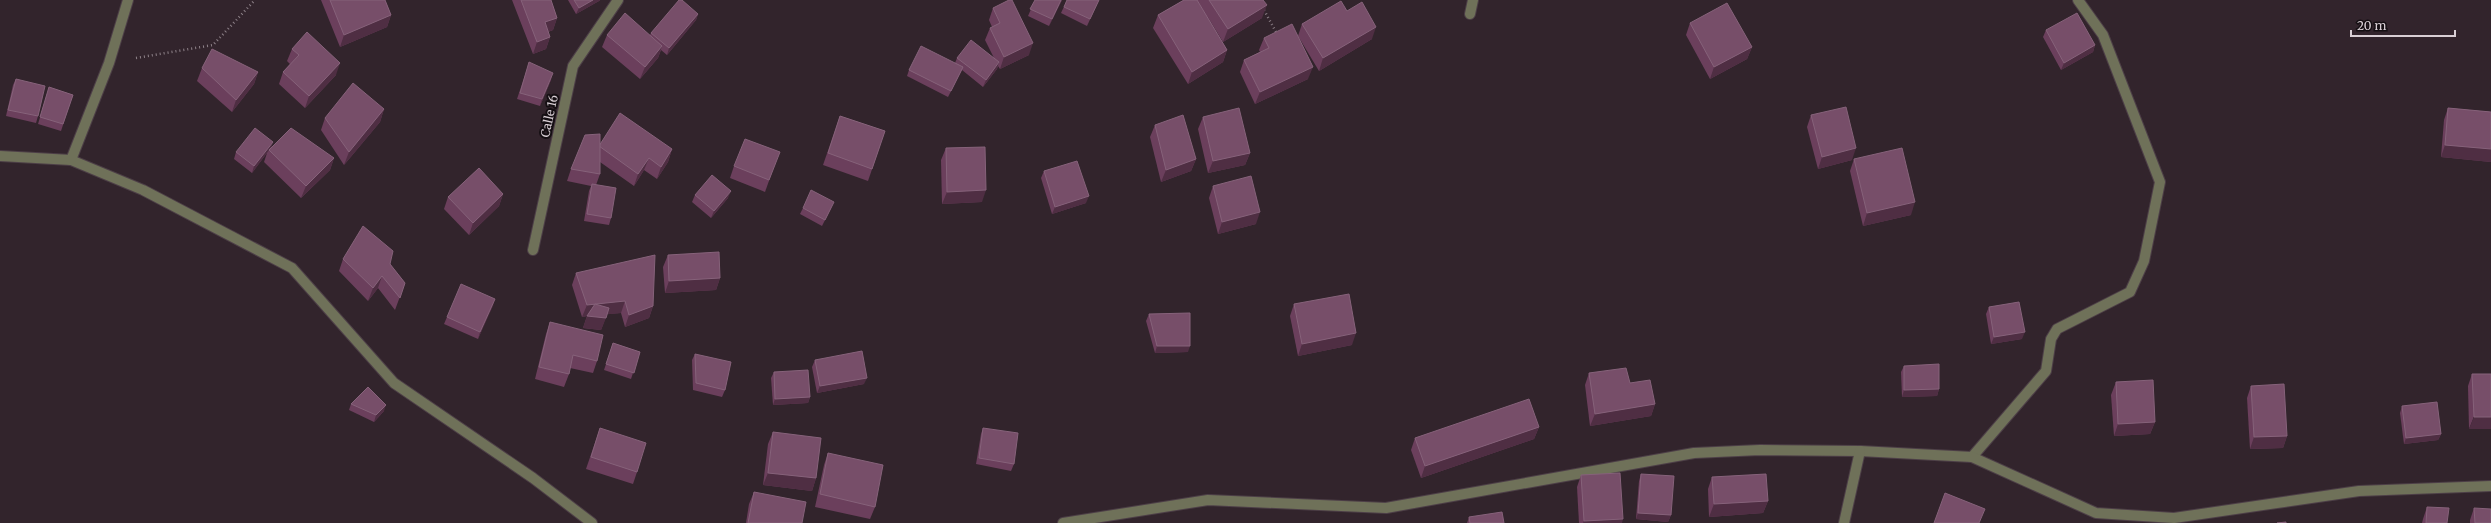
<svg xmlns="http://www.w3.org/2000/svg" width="2491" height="523" font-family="Merriweather,serif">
  <rect width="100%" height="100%" fill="#32242c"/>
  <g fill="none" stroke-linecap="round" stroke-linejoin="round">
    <defs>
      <g id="minor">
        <polyline points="1470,14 1473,0"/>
        <polyline points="0,156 71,160 143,190 292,268 394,383 533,478 592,523"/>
        <polyline points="71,160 109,63 128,0"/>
        <polyline points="533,250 573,66 618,0"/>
        <polyline points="1972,457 2046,371 2051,339 2057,329 2130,292 2144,261 2160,182 2103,35 2078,0"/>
        <polyline points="1063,523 1208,500 1386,508 1694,453 1760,450 1860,451 1972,457 2096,513 2174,518 2359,491 2491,486"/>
        <polyline points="1844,523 1860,451"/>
      </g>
    </defs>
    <use href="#minor" stroke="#4d3f47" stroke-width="12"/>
    <g stroke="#8e8289" stroke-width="2.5" stroke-dasharray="1 3" stroke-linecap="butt">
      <polyline points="1264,10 1276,32"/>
      <polyline points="136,58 213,45 255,0"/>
    </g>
    <use href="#minor" stroke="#6f7159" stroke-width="10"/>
  </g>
  <g fill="#6b3f5c">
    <polygon points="321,0 385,0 391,15 387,27 340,47"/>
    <polygon points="512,0 551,0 557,18 553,30 548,32 550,37 546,49 533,54"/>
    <polygon points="568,0 600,0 599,1 576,14"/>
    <polygon points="1035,0 1062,0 1049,26 1028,16"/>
    <polygon points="1067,0 1099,0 1087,26 1061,13"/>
    <polygon points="1184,0 1263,0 1262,18 1223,42 1206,14 1227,50 1223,62 1188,84 1153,28 1158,15"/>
    <polygon points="993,8 1029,55 1000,69 998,66 997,69 983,87 962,70 948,97 907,76 909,70 955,63 957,58 994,58 985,40 990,28 992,27 989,20"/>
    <polygon points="1347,11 1372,39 1319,71 1298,36 1302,24"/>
    <polygon points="698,14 696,20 667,55 661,50 658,58 640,79 602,47 607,35 650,35 651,33"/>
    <polygon points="1690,23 1752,47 1747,59 1710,79 1686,35"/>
    <polygon points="2046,30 2095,45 2093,52 2061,70 2043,37"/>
    <polygon points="1264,38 1308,79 1255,104 1240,72 1244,60 1260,52 1259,50"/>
    <polygon points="292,49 336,75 305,108 279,84 283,72 290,64 287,61"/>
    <polygon points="202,68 258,72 254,84 232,112 197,81"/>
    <polygon points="527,69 551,80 540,106 517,99"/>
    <polygon points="16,79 38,116 36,123 6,116 13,85"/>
    <polygon points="49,87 73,95 61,131 38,124"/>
    <polygon points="2448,108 2491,112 2491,162 2441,157 2444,120"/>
    <polygon points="384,109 380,122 344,165 321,130 325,118"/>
    <polygon points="1811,115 1852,160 1818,169 1807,127"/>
    <polygon points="840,116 885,131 868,181 823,165"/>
    <polygon points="1203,117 1250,153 1245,165 1208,173 1198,129"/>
    <polygon points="1155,125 1196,159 1191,171 1161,182 1150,137"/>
    <polygon points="600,145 672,149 668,162 657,179 644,170 634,186 600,162 600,174 596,185 611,218 609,225 584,221 589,191 591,186 567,181 571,169"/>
    <polygon points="272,147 334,158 330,170 301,198 264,162 267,153 252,173 234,159 236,152"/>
    <polygon points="946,148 982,202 942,204 941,160"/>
    <polygon points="1854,159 1911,215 1863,226 1850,171"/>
    <polygon points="775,164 765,192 730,178 734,166"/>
    <polygon points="1044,171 1086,203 1052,214 1041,178"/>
    <polygon points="1213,186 1256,224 1218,234 1209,198"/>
    <polygon points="503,194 499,206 469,235 444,209 448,197"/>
    <polygon points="695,195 728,198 711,218 692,202"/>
    <polygon points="803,208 831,208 822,226 800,214"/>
    <polygon points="668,255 720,278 716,290 665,293 663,267"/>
    <polygon points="343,259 390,264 405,283 395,310 378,288 368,301 339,271"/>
    <polygon points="576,273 653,306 649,318 625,327 621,313 607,314 601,330 583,328 587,316 582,317 572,285"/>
    <polygon points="495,299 478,339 444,324 447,317"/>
    <polygon points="1294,304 1352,345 1298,356 1290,316"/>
    <polygon points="1989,307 2022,339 1991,344 1986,314"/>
    <polygon points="1149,314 1188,352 1155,353 1146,321"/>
    <polygon points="550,322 597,361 593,373 570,368 569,374 564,387 535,379 546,334"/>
    <polygon points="613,343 640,352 631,379 604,370"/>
    <polygon points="695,354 725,390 722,397 693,390 692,360"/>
    <polygon points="815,360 864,384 817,393 812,367"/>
    <polygon points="1904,366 1939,389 1937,396 1902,397 1901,372"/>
    <polygon points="774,372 810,397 808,403 773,405 771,378"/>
    <polygon points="1589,373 1630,383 1655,404 1651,416 1590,426 1585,385"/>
    <polygon points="2472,374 2491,374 2469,429 2468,386"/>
    <polygon points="2116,382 2155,422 2150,434 2114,436 2111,395"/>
    <polygon points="2251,386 2287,436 2283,448 2250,449 2247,398"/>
    <polygon points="351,404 384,411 374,422 349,410"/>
    <polygon points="2402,406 2441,434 2438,440 2404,444 2400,413"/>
    <polygon points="1539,427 1534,439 1421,478 1411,450 1415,438"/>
    <polygon points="600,428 637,472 633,484 586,469"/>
    <polygon points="983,428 1014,464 1011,471 976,464 981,434"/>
    <polygon points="773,432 816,478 812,491 763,485 768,444"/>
    <polygon points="828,453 875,507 870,519 815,507 824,465"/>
    <polygon points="1641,474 1671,515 1668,522 1636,519 1639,481"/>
    <polygon points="1581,475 1622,523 1579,523 1577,487"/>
    <polygon points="1712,477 1768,501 1763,513 1709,517 1708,489"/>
    <polygon points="754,492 802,523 746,523 749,504"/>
    <polygon points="2427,507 2447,523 2422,523 2423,519"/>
    <polygon points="2474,508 2491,523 2470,523 2470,520"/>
    <polygon points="1469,517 1504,523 1467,523"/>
  </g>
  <g fill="#4f2e43">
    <polygon points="593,0 600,0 599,1 576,14 579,8"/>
    <polygon points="1061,0 1062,0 1049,26 1052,19"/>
    <polygon points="1267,5 1262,18 1223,42 1228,29"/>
    <polygon points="698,14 696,20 667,55 669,48"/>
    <polygon points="391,15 387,27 340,47 344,35"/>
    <polygon points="557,18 553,30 540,35 545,22"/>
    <polygon points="1376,27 1372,39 1319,71 1323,58"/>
    <polygon points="550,37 546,49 533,54 537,42"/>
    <polygon points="1033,43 1029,55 1000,69 1004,57"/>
    <polygon points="2095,45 2093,52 2061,70 2064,63"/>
    <polygon points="662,46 658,58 640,79 645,67"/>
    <polygon points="1752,47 1747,59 1710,79 1714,67"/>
    <polygon points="1227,50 1223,62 1188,84 1192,72"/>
    <polygon points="999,62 997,69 983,87 986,80"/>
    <polygon points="340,63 336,75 305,108 309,96"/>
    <polygon points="1313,67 1308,79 1255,104 1260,92"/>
    <polygon points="258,72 254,84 232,112 236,100"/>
    <polygon points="553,73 551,80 540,106 542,99"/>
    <polygon points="384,109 380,122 344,165 349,152"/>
    <polygon points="273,142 271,149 269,150 267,153 252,173 254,166"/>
    <polygon points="2445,145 2491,149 2491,162 2441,157"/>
    <polygon points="1856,148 1852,160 1818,169 1822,157"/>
    <polygon points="672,149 668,162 657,179 661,167"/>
    <polygon points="1250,153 1245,165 1208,173 1213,161"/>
    <polygon points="334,158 330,170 301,198 306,186"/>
    <polygon points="649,158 644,170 634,186 638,174"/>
    <polygon points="1196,159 1191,171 1161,182 1166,170"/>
    <polygon points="986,190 982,202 942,204 947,192"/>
    <polygon points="731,191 728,198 711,218 714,211"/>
    <polygon points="503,194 499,206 469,235 473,223"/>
    <polygon points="1089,196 1086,203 1052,214 1055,207"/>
    <polygon points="1915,202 1911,215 1863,226 1867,213"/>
    <polygon points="1260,212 1256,224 1218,234 1222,222"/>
    <polygon points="382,276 378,288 368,301 373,288"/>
    <polygon points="720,278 716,290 665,293 669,281"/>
    <polygon points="495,299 493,306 478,339 480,332"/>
    <polygon points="625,301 621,313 589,316 606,318 601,330 583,328 587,316 582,317 587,305"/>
    <polygon points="653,306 649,318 625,327 629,315"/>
    <polygon points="2025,332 2022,339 1991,344 1994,337"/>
    <polygon points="1356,333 1352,345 1298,356 1302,344"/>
    <polygon points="1157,346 1190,346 1188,352 1155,353"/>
    <polygon points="867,378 864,384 817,393 820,386"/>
    <polygon points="1939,389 1937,396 1902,397 1904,390"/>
    <polygon points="810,397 808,403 773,405 775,399"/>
    <polygon points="1655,404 1651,416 1590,426 1595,414"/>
    <polygon points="386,405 384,411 374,422 376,415"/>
    <polygon points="2474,417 2491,417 2491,429 2469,429"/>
    <polygon points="2155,422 2150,434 2114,436 2118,424"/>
    <polygon points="1539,427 1534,439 1421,478 1425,466"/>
    <polygon points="2441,434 2438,440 2404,444 2406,438"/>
    <polygon points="2287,436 2283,448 2250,449 2254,437"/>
    <polygon points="768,473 816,478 812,491 763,485"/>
    <polygon points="1768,501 1763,513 1709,517 1714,504"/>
    <polygon points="1638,513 1671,515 1668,522 1636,519"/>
    <polygon points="1623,519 1622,523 1583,523 1584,521"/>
  </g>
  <g fill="#774e69" stroke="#86627a">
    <polygon points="330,0 385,0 391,15 344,35"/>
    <polygon points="521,0 551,0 557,18 545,22 550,37 537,42"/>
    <polygon points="574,0 593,0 579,8"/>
    <polygon points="679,0 682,0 698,14 669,48 651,33"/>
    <polygon points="1009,0 1012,0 1033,43 1004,57 990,28 1000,23 993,8"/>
    <polygon points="1035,0 1061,0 1052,19 1030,9"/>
    <polygon points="1067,0 1099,0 1090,19 1064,7"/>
    <polygon points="1184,0 1197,0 1227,50 1192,72 1158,15"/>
    <polygon points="1209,0 1263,0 1267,5 1228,29"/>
    <polygon points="1341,1 1347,11 1362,2 1376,27 1323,58 1302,24"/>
    <polygon points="1727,3 1752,47 1714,67 1690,23"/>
    <polygon points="625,13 662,46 645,67 607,35"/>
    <polygon points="2077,13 2095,45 2064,63 2046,30"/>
    <polygon points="1292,24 1313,67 1260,92 1244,60 1269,48 1264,38"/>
    <polygon points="307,32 340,63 309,96 283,72 299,55 292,49"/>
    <polygon points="971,40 999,62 986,80 957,58"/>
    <polygon points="921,46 963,67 951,91 909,70"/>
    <polygon points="212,49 258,72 236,100 202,68"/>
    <polygon points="529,62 553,73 542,99 520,93"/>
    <polygon points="16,79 45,86 38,116 8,110"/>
    <polygon points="353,83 384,109 349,152 325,118"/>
    <polygon points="49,87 73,95 63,124 40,117"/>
    <polygon points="1846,107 1856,148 1822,157 1811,115"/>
    <polygon points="1239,108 1250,153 1213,161 1203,117"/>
    <polygon points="2448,108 2491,112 2491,149 2445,145"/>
    <polygon points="620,113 672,149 661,167 649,158 638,174 599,146"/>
    <polygon points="1183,115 1196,159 1166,170 1155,125"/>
    <polygon points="840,116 885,131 872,169 828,153"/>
    <polygon points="255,128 273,142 254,166 236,152"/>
    <polygon points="291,128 334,158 306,186 269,150"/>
    <polygon points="600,134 600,174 571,169 585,135"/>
    <polygon points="745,139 780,152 769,180 734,166"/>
    <polygon points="985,147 986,190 947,192 946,148"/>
    <polygon points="1902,148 1915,202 1867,213 1854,159"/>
    <polygon points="1077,161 1089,196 1055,207 1044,171"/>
    <polygon points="479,168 503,194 473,223 448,197"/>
    <polygon points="712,175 731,191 714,211 695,195"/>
    <polygon points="1251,176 1260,212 1222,222 1213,186"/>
    <polygon points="592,184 616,188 611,218 587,214"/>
    <polygon points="811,190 834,202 825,220 803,208"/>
    <polygon points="363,226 393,251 390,264 405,283 400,298 382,276 373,288 343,259"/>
    <polygon points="719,252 720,278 669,281 668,255"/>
    <polygon points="655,255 653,306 629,315 625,301 587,305 576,273"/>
    <polygon points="461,284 495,299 480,332 447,317"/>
    <polygon points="1349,294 1356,333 1302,344 1294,304"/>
    <polygon points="2019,302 2025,332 1994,337 1989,307"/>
    <polygon points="595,304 609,308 606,318 587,316"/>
    <polygon points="1190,313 1190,346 1157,346 1149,314"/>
    <polygon points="550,322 603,335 597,361 573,355 569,374 539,367"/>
    <polygon points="613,343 640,352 634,373 606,364"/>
    <polygon points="862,351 867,378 820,386 815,360"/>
    <polygon points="695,354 731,362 725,390 696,383"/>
    <polygon points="1939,364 1939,389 1904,390 1904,366"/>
    <polygon points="1626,368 1630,383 1650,380 1655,404 1595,414 1589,373"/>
    <polygon points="808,370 810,397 775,399 774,372"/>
    <polygon points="2472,374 2491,374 2491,417 2474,417"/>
    <polygon points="2153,380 2155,422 2118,424 2116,382"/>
    <polygon points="2284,384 2287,436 2254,437 2251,386"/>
    <polygon points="368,387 386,405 376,415 351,404"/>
    <polygon points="1529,399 1539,427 1425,466 1415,438"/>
    <polygon points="2437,402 2441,434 2406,438 2402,406"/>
    <polygon points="600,428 646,443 637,472 591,457"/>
    <polygon points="983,428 1018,433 1014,464 979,458"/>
    <polygon points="773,432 821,438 816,478 768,473"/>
    <polygon points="828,453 883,465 875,507 820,494"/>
    <polygon points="1620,473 1623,519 1584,521 1581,475"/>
    <polygon points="1641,474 1674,476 1671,515 1638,513"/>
    <polygon points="1766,474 1768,501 1714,504 1712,477"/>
    <polygon points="754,492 806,502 802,523 748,523"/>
    <polygon points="1945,493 1985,509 1979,523 1934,523"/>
    <polygon points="2427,507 2449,508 2447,523 2426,523"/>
    <polygon points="2474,508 2491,509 2491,523 2475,523"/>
    <polygon points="1502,512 1504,523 1470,523 1469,517"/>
    <polygon points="2286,522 2286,523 2277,523"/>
  </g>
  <g text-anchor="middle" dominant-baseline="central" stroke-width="4" stroke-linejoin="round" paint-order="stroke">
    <g font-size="12" fill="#d9cfd5" stroke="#150f13">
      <text transform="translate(549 116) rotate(-78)">Calle 16</text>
    </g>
  </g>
  <path d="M2351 30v6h104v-6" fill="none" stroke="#d9cfd5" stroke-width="2"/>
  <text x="2357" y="30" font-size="12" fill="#d9cfd5" stroke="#150f13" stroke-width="3" paint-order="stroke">20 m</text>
</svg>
